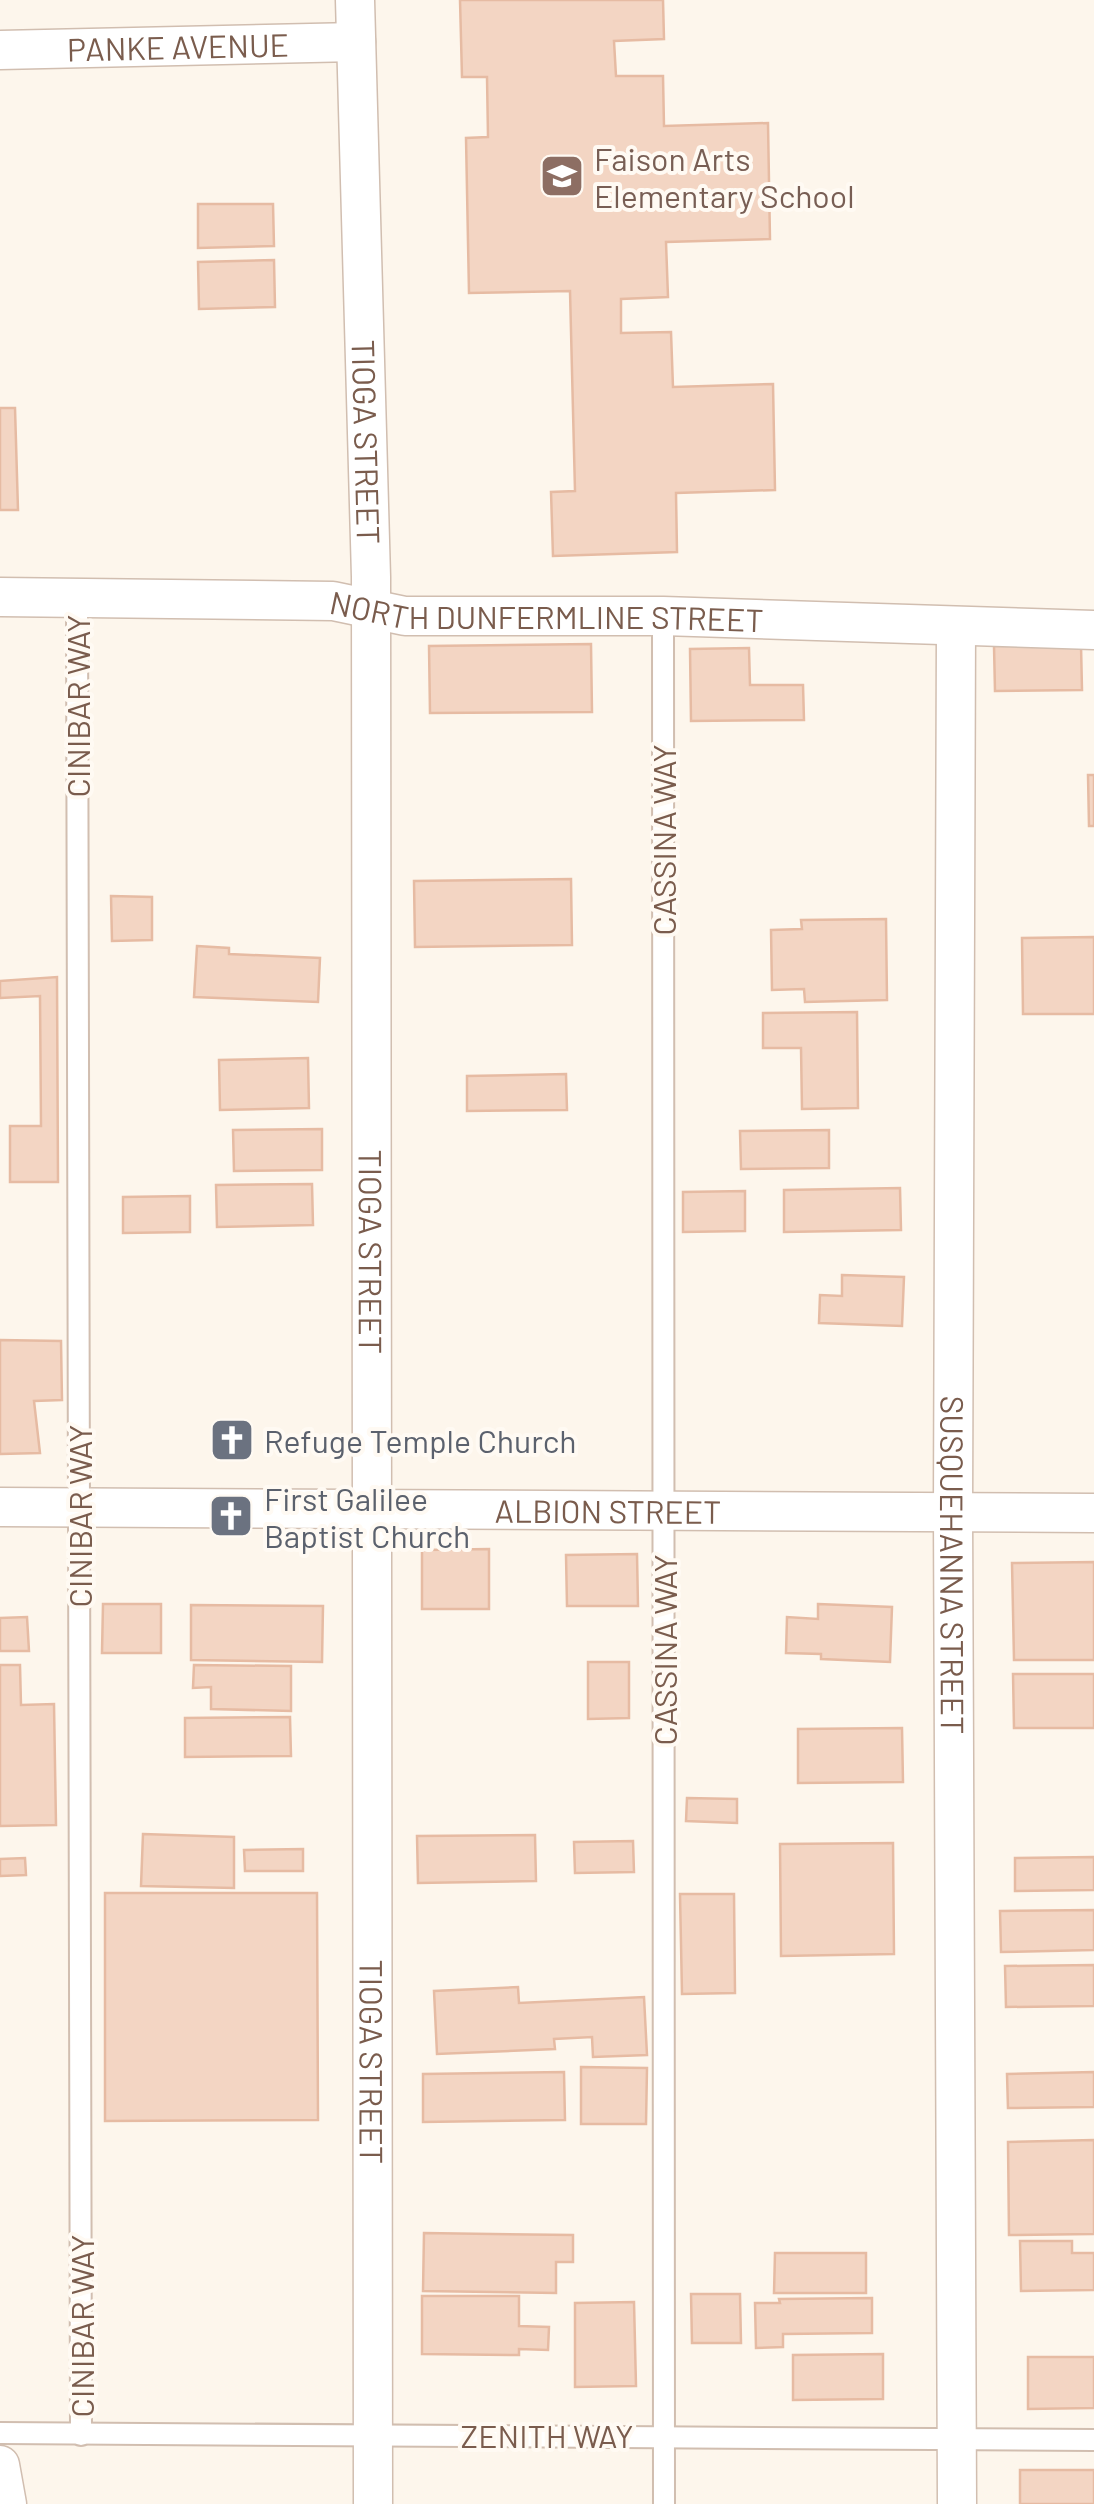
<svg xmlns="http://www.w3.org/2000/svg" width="1094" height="2504" font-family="Barlow,sans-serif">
  <rect width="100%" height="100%" fill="#fdf6ec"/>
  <g fill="#f3d5c3" stroke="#e6bba3" stroke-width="2.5">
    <polygon points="460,0 663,0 664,39 614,41 616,76 663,76 664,126 768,123 770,239 666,242 668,297 621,299 621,333 671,332 673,387 773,384 775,490 676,493 677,552 553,556 551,492 575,491 570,291 469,293 466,138 488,137 487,77 462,77"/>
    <polygon points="198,204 273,204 274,246 198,248"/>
    <polygon points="274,260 275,307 199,309 198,262"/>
    <polygon points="0,408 15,408 18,510 0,510"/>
    <polygon points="591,644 592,712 430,713 429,646"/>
    <polygon points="1081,645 1082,690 995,691 994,646"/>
    <polygon points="749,648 750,685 803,685 804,720 691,721 690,649"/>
    <polygon points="1088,775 1094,775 1094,826 1089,826"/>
    <polygon points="571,879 572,945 415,947 414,881"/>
    <polygon points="111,896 152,897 152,940 112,941"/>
    <polygon points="886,919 887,1000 805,1002 804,989 772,990 771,930 802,929 801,920"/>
    <polygon points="1094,937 1094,1014 1023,1014 1022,938"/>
    <polygon points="197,946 229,948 229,954 320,958 318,1002 194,997"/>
    <polygon points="57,977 58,1182 10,1182 10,1126 41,1126 40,996 0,998 0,981"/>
    <polygon points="857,1012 858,1108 802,1109 801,1048 763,1048 763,1013"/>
    <polygon points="308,1058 309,1108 220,1110 219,1060"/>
    <polygon points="566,1074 567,1110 467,1111 467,1076"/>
    <polygon points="322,1129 322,1170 234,1171 233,1130"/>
    <polygon points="829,1130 829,1168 741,1169 740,1131"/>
    <polygon points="312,1184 313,1225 217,1227 216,1185"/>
    <polygon points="900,1188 901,1230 784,1232 784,1190"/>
    <polygon points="745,1191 745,1231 683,1232 683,1192"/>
    <polygon points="190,1196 190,1232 123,1233 123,1197"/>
    <polygon points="842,1275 904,1277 902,1326 819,1323 820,1295 842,1296"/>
    <polygon points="0,1340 61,1341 62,1400 34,1401 40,1453 0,1454"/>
    <polygon points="489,1549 489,1609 422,1609 422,1550"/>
    <polygon points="637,1554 638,1606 567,1606 566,1555"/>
    <polygon points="1094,1562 1094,1660 1014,1660 1012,1563"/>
    <polygon points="103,1604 161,1604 161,1653 102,1653"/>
    <polygon points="818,1604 892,1607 890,1662 821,1659 821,1654 786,1653 787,1617 818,1619"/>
    <polygon points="191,1605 323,1606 322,1662 191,1660"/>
    <polygon points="27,1617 29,1651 0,1651 0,1618"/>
    <polygon points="588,1662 629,1662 629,1718 588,1719"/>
    <polygon points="0,1665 20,1665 21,1705 54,1704 56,1825 0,1826"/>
    <polygon points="194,1665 291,1666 291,1711 211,1709 211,1687 193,1688"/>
    <polygon points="1013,1674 1094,1674 1094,1728 1014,1728"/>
    <polygon points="290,1717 291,1756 185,1757 185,1718"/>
    <polygon points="902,1728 903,1782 798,1783 798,1729"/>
    <polygon points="687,1798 737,1799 737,1823 686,1821"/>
    <polygon points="143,1834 234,1837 234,1888 141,1886"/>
    <polygon points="535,1835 536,1881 418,1883 417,1836"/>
    <polygon points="633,1841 634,1872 575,1873 574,1842"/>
    <polygon points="893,1843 894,1954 781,1956 780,1844"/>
    <polygon points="303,1849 303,1871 245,1871 244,1850"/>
    <polygon points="1094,1857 1094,1890 1015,1891 1015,1858"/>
    <polygon points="25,1858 26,1875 0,1876 0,1859"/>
    <polygon points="105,1893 317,1893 318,2120 105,2121"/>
    <polygon points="680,1894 734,1894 735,1993 682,1994"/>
    <polygon points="1094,1910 1094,1950 1001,1952 1000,1911"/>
    <polygon points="1094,1965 1094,2006 1006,2007 1005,1966"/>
    <polygon points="518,1987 519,2003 644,1997 647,2055 593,2057 592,2037 554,2039 555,2049 437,2054 434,1991"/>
    <polygon points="581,2067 647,2068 646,2124 581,2124"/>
    <polygon points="564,2072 565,2120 423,2122 423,2074"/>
    <polygon points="1094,2072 1094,2107 1008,2108 1007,2074"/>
    <polygon points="1094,2140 1094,2234 1009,2235 1008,2142"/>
    <polygon points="424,2233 573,2235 573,2262 556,2262 556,2293 423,2291"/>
    <polygon points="1020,2241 1072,2241 1072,2253 1094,2253 1094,2290 1021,2291"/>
    <polygon points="775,2253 866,2253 866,2293 774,2293"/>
    <polygon points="691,2294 740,2294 741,2343 692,2343"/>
    <polygon points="422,2296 519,2296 519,2326 549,2327 548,2350 519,2349 519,2355 422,2354"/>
    <polygon points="872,2298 872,2333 783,2334 783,2347 756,2348 755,2303 780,2303 779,2299"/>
    <polygon points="634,2302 636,2386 575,2387 575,2303"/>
    <polygon points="883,2354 883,2399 793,2400 793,2355"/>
    <polygon points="1028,2357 1094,2357 1094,2408 1028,2409"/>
    <rect x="1020" y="2470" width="74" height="34"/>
  </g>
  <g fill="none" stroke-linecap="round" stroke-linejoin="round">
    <defs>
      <g id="service">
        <polyline points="77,597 81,2435"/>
        <polyline points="663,616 664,2504"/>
        <polyline points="0,2433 1094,2440"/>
      </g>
      <g id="minor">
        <path id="s1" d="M 355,0 L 371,577 L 373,2504"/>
        <path id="s2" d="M 0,50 L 356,42"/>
        <path id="s3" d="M 0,597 L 333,601 L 405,616 L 663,616 L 1094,630"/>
        <path id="s4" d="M 956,627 L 953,1512 L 957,2504"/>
        <path id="s5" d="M 0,1507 L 1094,1513"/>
        <polyline points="0,2465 7,2504"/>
      </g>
    </defs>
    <use href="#service" stroke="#d1beb0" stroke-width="24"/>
    <use href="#minor" stroke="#d1beb0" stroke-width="41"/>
    <use href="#service" stroke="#fff" stroke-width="20"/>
    <use href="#minor" stroke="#fff" stroke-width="38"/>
  </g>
  <defs>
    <symbol id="school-square" viewBox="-11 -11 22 22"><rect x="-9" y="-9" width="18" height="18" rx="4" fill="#8d6e63" stroke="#fffaf3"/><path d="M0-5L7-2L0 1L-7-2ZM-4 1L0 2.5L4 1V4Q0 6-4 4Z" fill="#fff"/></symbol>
    <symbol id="church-square" viewBox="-11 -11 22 22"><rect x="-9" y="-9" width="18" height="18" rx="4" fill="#6b7280" stroke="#fffaf3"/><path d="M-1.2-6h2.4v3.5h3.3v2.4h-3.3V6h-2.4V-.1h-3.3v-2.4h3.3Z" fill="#fff"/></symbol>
  </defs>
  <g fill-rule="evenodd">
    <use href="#school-square" x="537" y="151" width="50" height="50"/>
    <use href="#church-square" x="207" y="1415" width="50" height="50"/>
    <use href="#church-square" x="206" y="1491" width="50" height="50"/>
  </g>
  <g text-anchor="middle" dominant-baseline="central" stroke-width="8" stroke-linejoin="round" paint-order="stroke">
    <g font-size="32" fill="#7a5c4d" stroke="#fffaf3">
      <text stroke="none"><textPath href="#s2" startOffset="178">PANKE AVENUE</textPath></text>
      <text stroke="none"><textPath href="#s1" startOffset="442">TIOGA STREET</textPath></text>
      <text stroke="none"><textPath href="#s3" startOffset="548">NORTH DUNFERMLINE STREET</textPath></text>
      <text transform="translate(77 706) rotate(-90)">CINIBAR WAY</text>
      <text transform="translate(663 840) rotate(-90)">CASSINA WAY</text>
      <text stroke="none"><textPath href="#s1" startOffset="1252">TIOGA STREET</textPath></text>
      <text stroke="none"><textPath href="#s5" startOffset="608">ALBION STREET</textPath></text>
      <text transform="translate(79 1516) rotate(-90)">CINIBAR WAY</text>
      <text stroke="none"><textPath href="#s4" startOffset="938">SUSQUEHANNA STREET</textPath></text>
      <text transform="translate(664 1650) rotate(-90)">CASSINA WAY</text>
      <text stroke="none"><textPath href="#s1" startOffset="2062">TIOGA STREET</textPath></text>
      <text transform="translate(81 2326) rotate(-90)">CINIBAR WAY</text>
      <text x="547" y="2435">ZENITH WAY</text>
    </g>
    <g font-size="32" fill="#785e54" stroke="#fffaf3" text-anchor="start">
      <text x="594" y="158">Faison Arts<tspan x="594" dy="37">Elementary School</tspan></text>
    </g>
    <g font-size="32" fill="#5b616d" stroke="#fffaf3" text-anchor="start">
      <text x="264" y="1440">Refuge Temple Church</text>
      <text x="264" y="1498">First Galilee<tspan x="264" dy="37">Baptist Church</tspan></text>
    </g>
  </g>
</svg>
